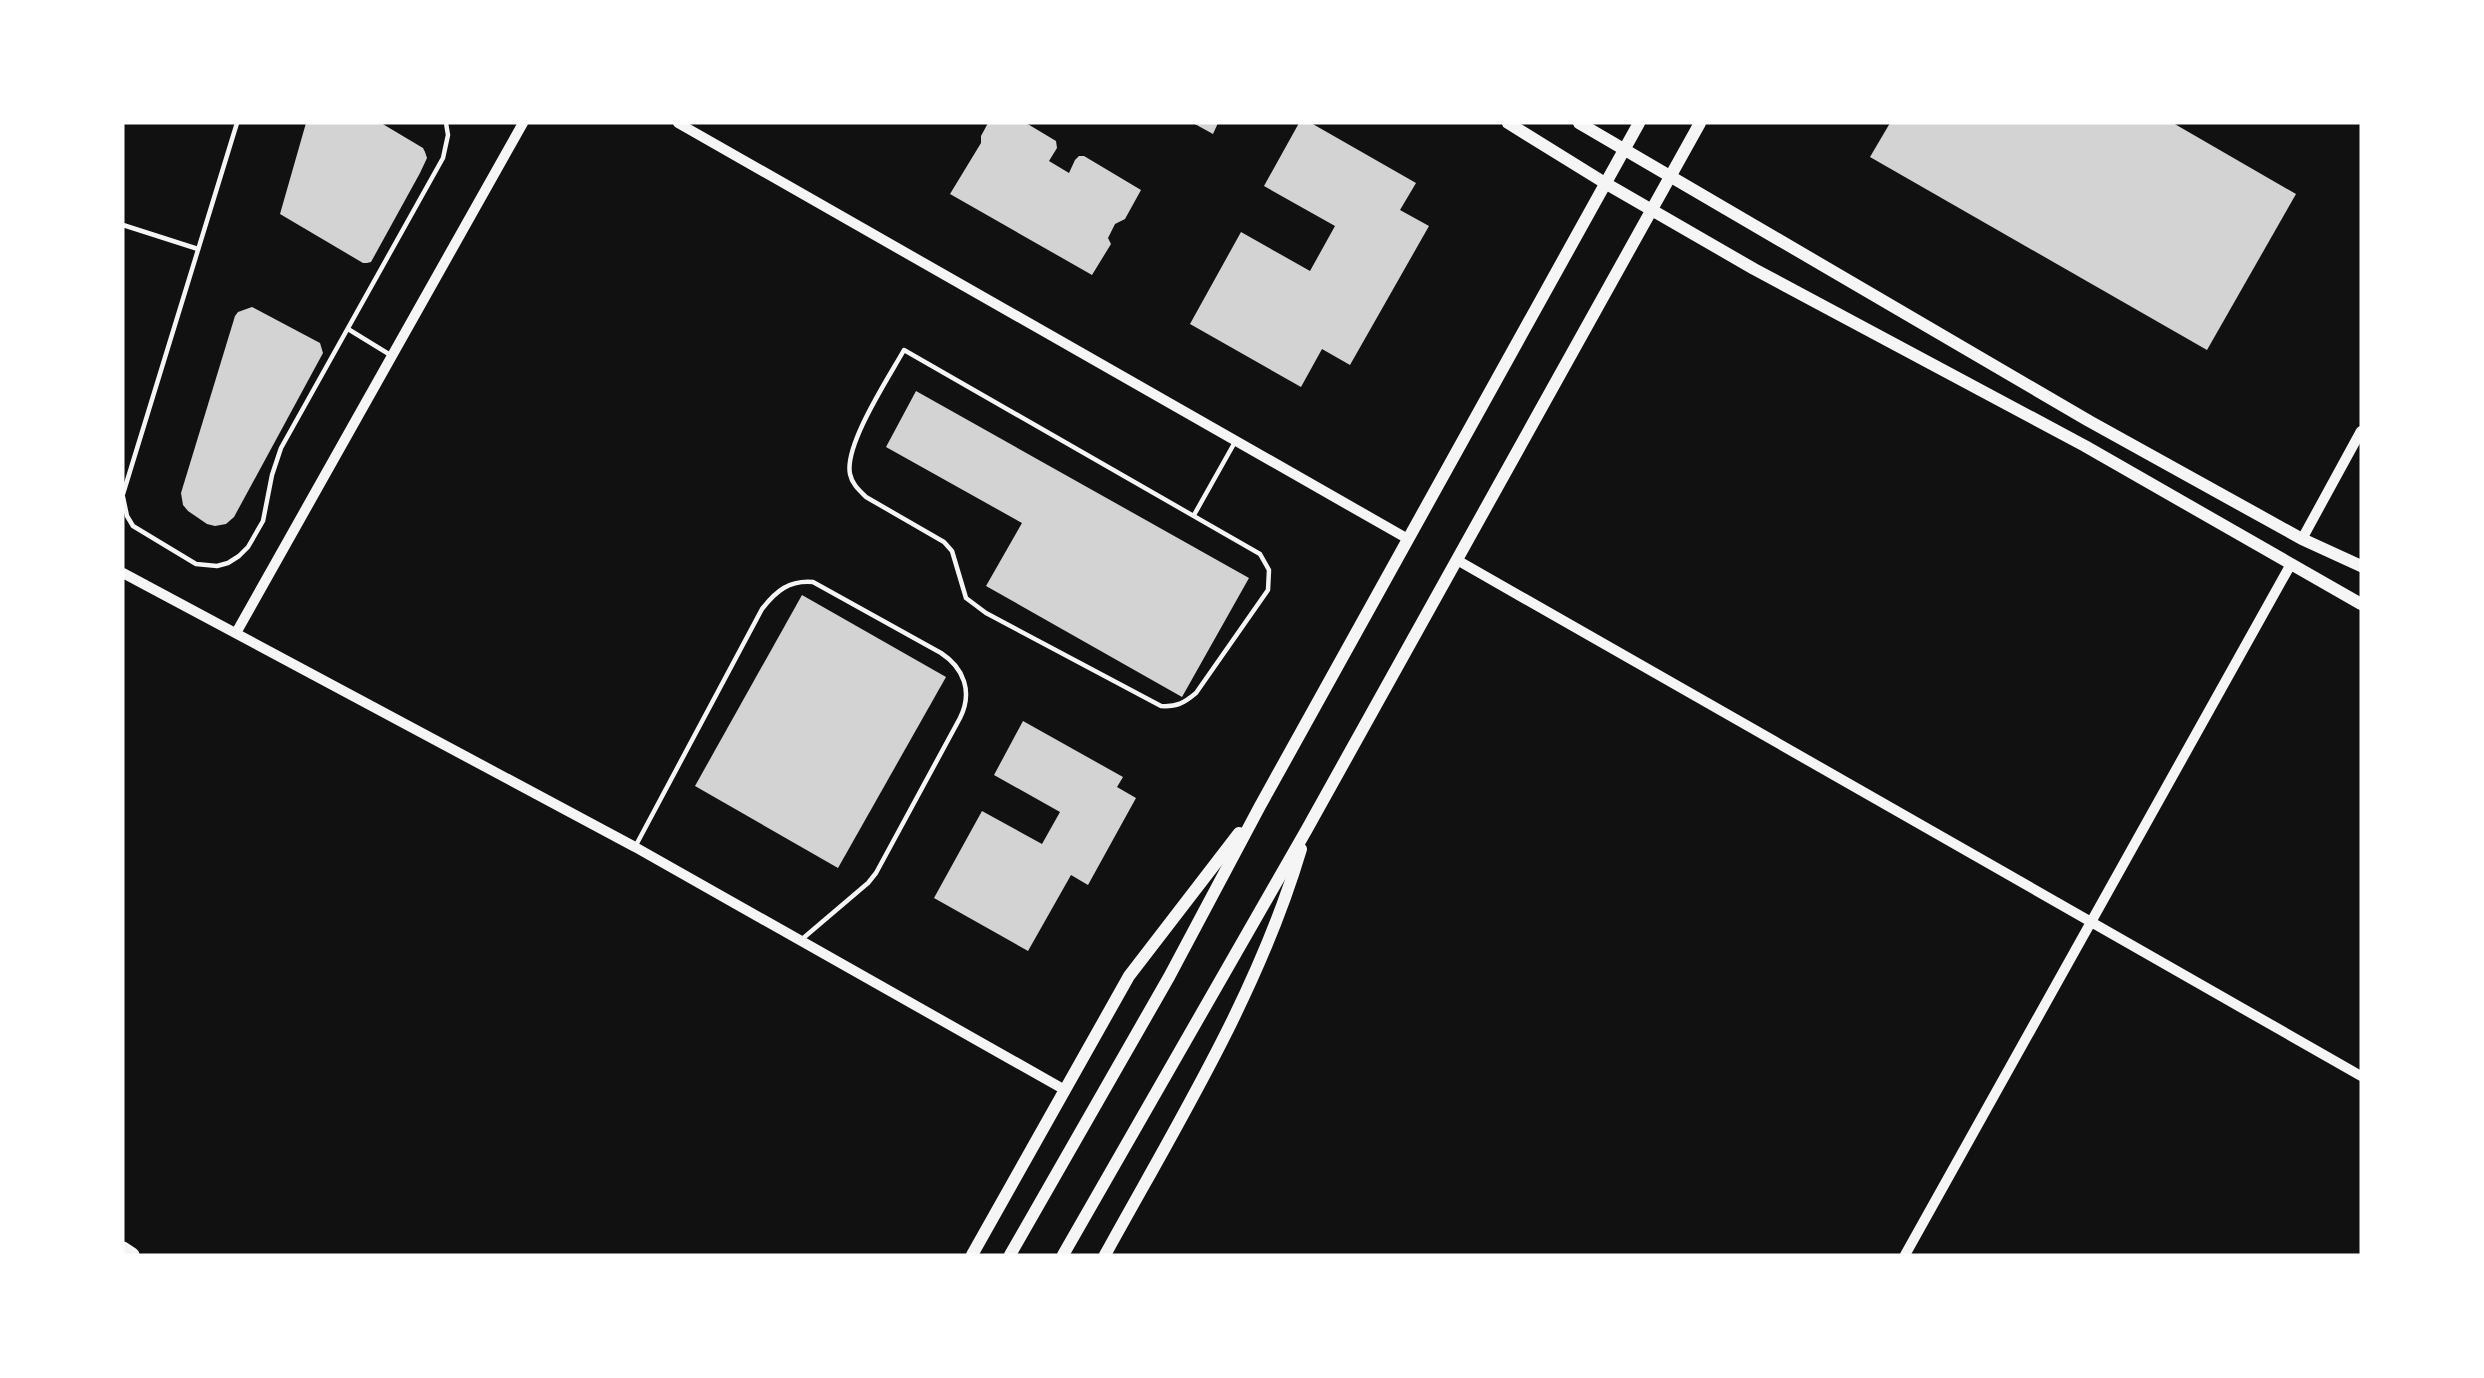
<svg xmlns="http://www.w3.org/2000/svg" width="2484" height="1378" font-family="Lato,sans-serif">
  <rect width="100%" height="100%" fill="#111"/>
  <g fill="#d3d3d3">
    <polygon points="306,123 381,123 423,148 425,152 427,158 420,173 371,262 367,263 363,263 280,214"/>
    <polygon points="988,123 1026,123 1056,141 1057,148 1049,161 1069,173 1075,160 1079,156 1084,156 1141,190 1125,219 1115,224 1108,238 1111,244 1092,275 950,194 981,143 981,136"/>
    <polygon points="1193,123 1218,123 1213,134"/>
    <polygon points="1299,123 1311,123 1416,183 1400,210 1429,226 1350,365 1322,349 1301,387 1190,324 1241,232 1310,271 1335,226 1264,186"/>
    <polygon points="1890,123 2173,123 2296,194 2207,350 1870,157"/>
    <polygon points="252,307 320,343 323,353 234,517 226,524 215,526 207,524 188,511 183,505 181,493 235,316 238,312"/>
    <polygon points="916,391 1249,578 1182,697 986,586 1022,523 886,447"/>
    <polygon points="802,595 946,677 838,868 695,786"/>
    <polygon points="1023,721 1123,777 1117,787 1136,798 1088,885 1071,875 1028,951 934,898 982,811 1042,844 1060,812 994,775"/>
  </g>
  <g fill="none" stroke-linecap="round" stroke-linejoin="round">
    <g stroke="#f5f5f5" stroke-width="4.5">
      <polyline points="123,225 198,249"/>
      <polyline points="348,329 392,356"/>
      <path d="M 904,350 L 1260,554 L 1269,570 L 1268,590 L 1196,693 C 1184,703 1177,707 1161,706 L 986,613 L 966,598 L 952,551 L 944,542 L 866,497 C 859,490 852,484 850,474 C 844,445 889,377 904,350 Z"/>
      <polyline points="123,494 237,123"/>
      <polyline points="123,497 127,516 133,526 196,564 217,566 228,563 239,556 248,547 263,521 272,475 281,448 443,158 448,135 446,123"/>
      <polyline points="1194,515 1235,442"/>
      <path d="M 635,847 L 762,609 C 776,591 789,580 813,582 L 941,653 C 964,668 973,692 960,718 L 876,873 L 868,883 L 801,940"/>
    </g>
    <g stroke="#f5f5f5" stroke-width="10">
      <polyline points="678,123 1408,539"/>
      <polyline points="2302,539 2361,431"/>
      <polyline points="1457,560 2361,1076"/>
      <polyline points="123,573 635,847 1065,1090"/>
      <polyline points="236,633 523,123"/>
      <polyline points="1905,1255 2291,564"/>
    </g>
    <g stroke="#f5f5f5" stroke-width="12">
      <polyline points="1508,123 1605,183 1754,269 2085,446 2361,604"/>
      <polyline points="1579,123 2089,421 2302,539 2361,566"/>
      <polyline points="972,1255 1129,976 1239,833"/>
      <polyline points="1010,1255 1169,977 1260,806 1639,123"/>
      <polyline points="1063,1255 1307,829 1700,123"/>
      <path d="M 1105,1255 C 1177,1124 1258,994 1301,849"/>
    </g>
    <polyline stroke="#f5f5f5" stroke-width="15" points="123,1249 132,1255"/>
  </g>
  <rect width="2484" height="1378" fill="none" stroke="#ffffff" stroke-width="249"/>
</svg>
